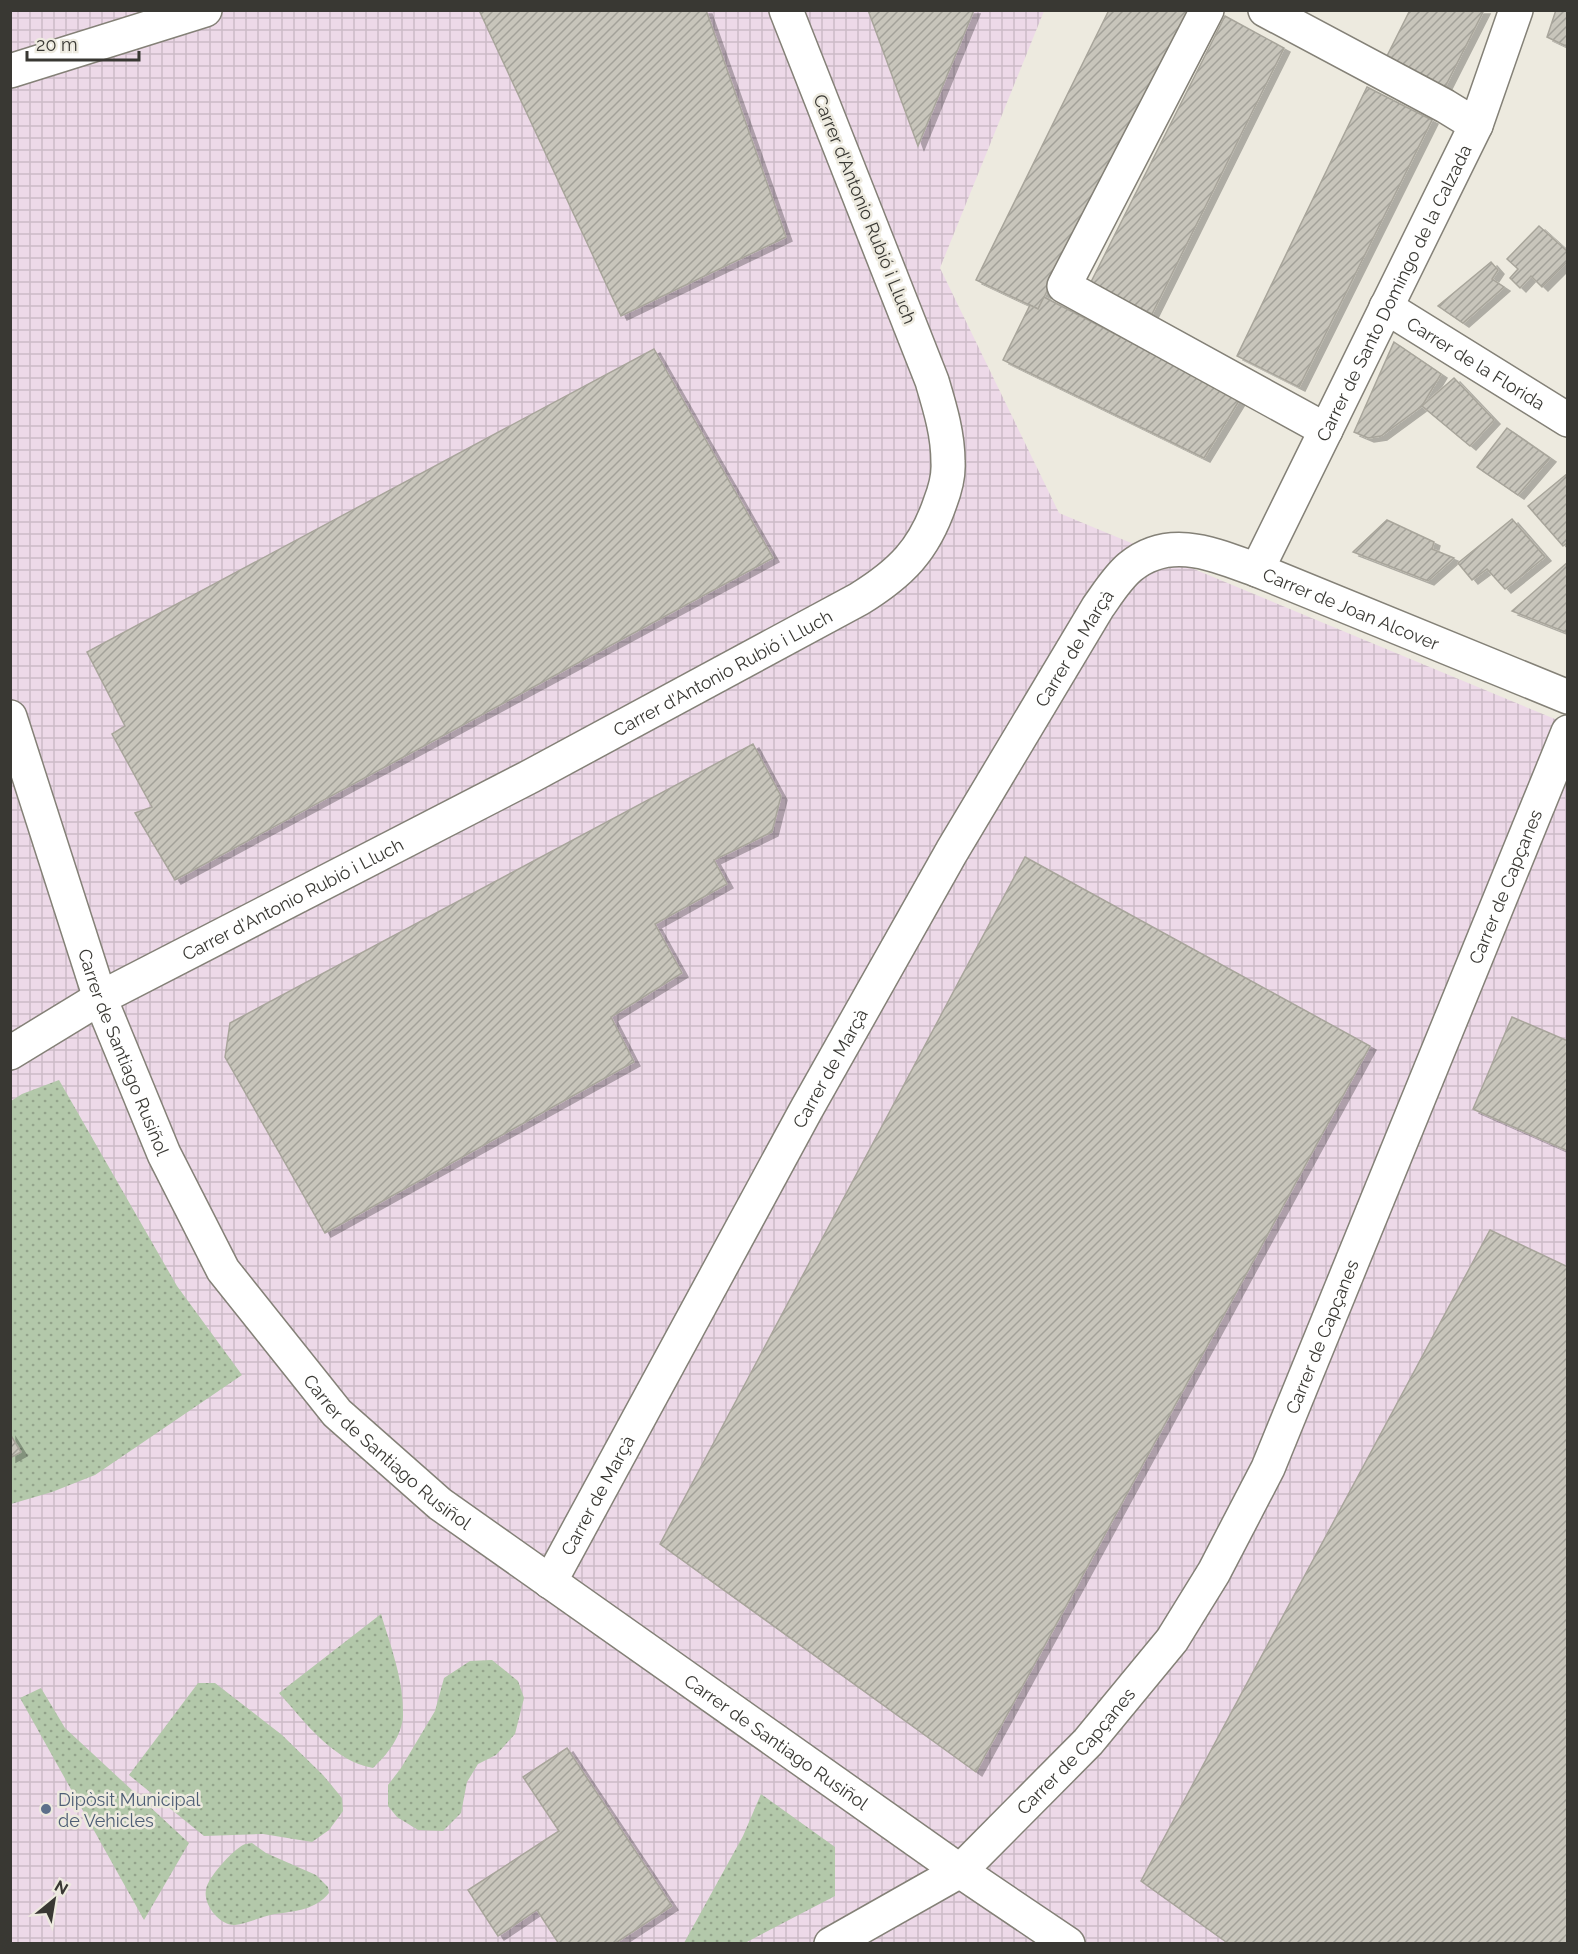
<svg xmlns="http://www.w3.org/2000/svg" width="1578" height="1954" font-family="Raleway,sans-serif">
  <defs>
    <pattern id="industrial-grid" width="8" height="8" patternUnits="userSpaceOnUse" patternTransform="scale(1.5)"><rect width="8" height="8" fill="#edd9e8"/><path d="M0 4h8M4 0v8" fill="none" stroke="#ccbbc7"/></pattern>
    <pattern id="grass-dots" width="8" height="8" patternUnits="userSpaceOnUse" patternTransform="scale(1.5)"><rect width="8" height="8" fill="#b3c8aa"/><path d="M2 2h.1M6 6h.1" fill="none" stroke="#93a38b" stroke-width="1.8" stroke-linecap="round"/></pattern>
    <pattern id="building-hatch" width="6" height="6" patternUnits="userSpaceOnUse" patternTransform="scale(1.5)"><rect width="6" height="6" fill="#c8c5bb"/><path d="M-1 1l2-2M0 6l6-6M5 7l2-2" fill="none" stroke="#a3a199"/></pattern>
    <filter id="shadow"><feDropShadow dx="6" dy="4" stdDeviation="0" flood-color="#0004"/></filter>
  </defs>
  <rect width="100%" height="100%" fill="#edeadf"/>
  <polygon fill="url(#industrial-grid)" points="11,11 1044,11 940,268 1059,513 1567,724 1567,1943 11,1944"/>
  <g fill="url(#grass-dots)">
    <polygon points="59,1080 177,1286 242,1375 95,1475 52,1492 11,1504 11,1101 22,1094"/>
    <path d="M 381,1614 C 391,1647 404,1681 403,1716 C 402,1736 387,1755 373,1768 C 333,1761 305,1722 279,1693 Z"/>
    <polygon points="492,1660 518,1681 524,1698 515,1734 496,1755 478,1764 467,1782 461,1813 443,1831 418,1830 397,1817 388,1806 388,1785 401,1768 435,1711 444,1678 470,1661"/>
    <polygon points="198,1683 215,1683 282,1735 323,1775 342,1798 343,1811 329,1830 312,1842 263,1834 204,1836 129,1775"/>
    <polygon points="41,1688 65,1728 189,1843 144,1920 20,1698"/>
    <polygon points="761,1794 835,1847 835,1896 745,1943 684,1943 743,1836"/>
    <path d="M 252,1843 L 266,1853 L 316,1875 L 328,1887 L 329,1893 C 315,1910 296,1911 275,1914 C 263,1916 246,1924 235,1925 C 220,1926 203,1905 206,1890 C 207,1878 233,1850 243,1845 C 244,1844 251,1843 252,1843 Z"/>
  </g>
  <g fill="url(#building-hatch)" stroke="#a8a59b" stroke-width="1.5" filter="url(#shadow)">
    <polygon points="479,10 706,10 786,237 621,316"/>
    <polygon points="868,10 974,10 918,146"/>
    <polygon points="1109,10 1189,10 1038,309 976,280"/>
    <polygon points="1410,10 1484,10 1445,87 1386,58"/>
    <polygon points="1556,10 1568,10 1568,47 1547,37"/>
    <polygon points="1225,16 1284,48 1152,314 1090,284"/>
    <polygon points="1367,87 1432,120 1299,387 1237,356"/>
    <polygon points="1539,226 1568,252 1568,261 1542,287 1531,276 1520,288 1510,278 1518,269 1507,259"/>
    <polygon points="1491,262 1498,270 1492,279 1504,287 1463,323 1438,306"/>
    <polygon points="1044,297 1240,399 1204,458 1003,360 1030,305 1038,309"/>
    <polygon points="1394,342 1441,374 1422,406 1381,436 1368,438 1354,432"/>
    <polygon points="654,349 773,558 175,880 135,813 152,807 112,734 125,726 87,652"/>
    <polygon points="1454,378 1494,420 1470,446 1422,406"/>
    <polygon points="1507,428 1550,458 1518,495 1477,467"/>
    <polygon points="1568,473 1568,542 1563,546 1528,506"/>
    <polygon points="1512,519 1545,557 1505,589 1487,569 1472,580 1458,563"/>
    <polygon points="1387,520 1434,542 1432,549 1454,558 1428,581 1353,552"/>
    <polygon points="1568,562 1568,633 1512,611"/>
    <polygon points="753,744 781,796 772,832 714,860 727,884 655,924 682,973 611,1017 634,1062 325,1233 225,1057 230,1023"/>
    <polygon points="1025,857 1370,1046 976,1772 660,1544"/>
    <polygon points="1512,1017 1568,1041 1568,1151 1473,1109"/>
    <polygon points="1490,1230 1568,1267 1568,1944 1229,1944 1141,1881"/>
    <polygon points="10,1434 21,1452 10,1458"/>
    <polygon points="567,1748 672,1906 614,1944 559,1944 537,1910 498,1936 468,1890 559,1831 523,1777"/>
  </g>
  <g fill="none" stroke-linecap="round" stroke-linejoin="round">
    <defs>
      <g id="street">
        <polyline points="1207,10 1064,286 1326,430"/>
        <polyline points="1265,10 1445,106 1476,125"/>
        <polyline points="10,71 205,10"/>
        <path id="s1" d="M 1386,307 L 1568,420"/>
        <path id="s2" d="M 1257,570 L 1476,125 L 1516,10"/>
        <path id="s3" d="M 10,717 L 100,998 L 164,1154 L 223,1270 L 337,1413 L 440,1504 L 960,1871 L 1068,1944"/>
        <path id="s4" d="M 10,1053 L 100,998 L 531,776 L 859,599 C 901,573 924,550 940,503 C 945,490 949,476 948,462 C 948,434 940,408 932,381 L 786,10"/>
        <path id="s5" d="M 550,1582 L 806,1110 L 952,851 L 1098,607 C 1108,593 1117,578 1130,567 C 1170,534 1215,555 1257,570 L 1568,697"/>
        <path id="s6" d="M 831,1944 L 960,1871 L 1088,1742 L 1172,1640 L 1214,1572 L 1268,1468 L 1568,732"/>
      </g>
    </defs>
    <use href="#street" stroke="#848177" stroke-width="36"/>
    <use href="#street" stroke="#fff" stroke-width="33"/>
  </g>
  <circle fill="#5c6f8a" stroke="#edeadf" stroke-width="2" cx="46" cy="1809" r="6"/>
  <g text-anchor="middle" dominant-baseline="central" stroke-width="5" stroke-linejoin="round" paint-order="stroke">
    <g font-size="18" fill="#393833" stroke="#edeadf">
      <text transform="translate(865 209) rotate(68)">Carrer d'Antonio Rubió i Lluch</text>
      <text stroke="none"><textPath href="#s2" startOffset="309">Carrer de Santo Domingo de la Calzada</textPath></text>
      <text stroke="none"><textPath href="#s1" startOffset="106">Carrer de la Florida</textPath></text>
      <text stroke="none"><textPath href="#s5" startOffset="1406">Carrer de Joan Alcover</textPath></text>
      <text stroke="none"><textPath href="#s5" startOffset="1071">Carrer de Marçà</textPath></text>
      <text stroke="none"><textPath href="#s4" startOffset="808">Carrer d'Antonio Rubió i Lluch</textPath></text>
      <text stroke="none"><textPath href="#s6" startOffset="1287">Carrer de Capçanes</textPath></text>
      <text stroke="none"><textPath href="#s4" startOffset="322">Carrer d'Antonio Rubió i Lluch</textPath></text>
      <text stroke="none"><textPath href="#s3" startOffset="354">Carrer de Santiago Rusiñol</textPath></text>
      <text stroke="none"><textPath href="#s5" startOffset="585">Carrer de Marçà</textPath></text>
      <text stroke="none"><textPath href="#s6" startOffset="801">Carrer de Capçanes</textPath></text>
      <text stroke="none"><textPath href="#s3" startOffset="840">Carrer de Santiago Rusiñol</textPath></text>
      <text stroke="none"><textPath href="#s5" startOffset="99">Carrer de Marçà</textPath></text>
      <text stroke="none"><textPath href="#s3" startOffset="1326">Carrer de Santiago Rusiñol</textPath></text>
      <text stroke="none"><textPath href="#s6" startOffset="315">Carrer de Capçanes</textPath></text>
    </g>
    <g font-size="18" fill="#4e5e75" stroke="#edeadf" text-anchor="start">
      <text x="58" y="1799">Dipòsit Municipal<tspan x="58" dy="21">de Vehicles</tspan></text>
    </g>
  </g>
  <rect width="1578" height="1954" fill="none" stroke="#393833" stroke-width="24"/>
  <g transform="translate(54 1900) rotate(30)" stroke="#edeadf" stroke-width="4.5" paint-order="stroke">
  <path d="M0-4.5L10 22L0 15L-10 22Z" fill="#393833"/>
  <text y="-9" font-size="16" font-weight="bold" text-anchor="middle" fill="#393833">N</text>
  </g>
  <path d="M27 51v9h112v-9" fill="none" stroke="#393833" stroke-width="3"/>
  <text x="36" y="51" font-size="18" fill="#393833" stroke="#edeadf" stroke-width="4.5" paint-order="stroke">20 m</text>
</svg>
